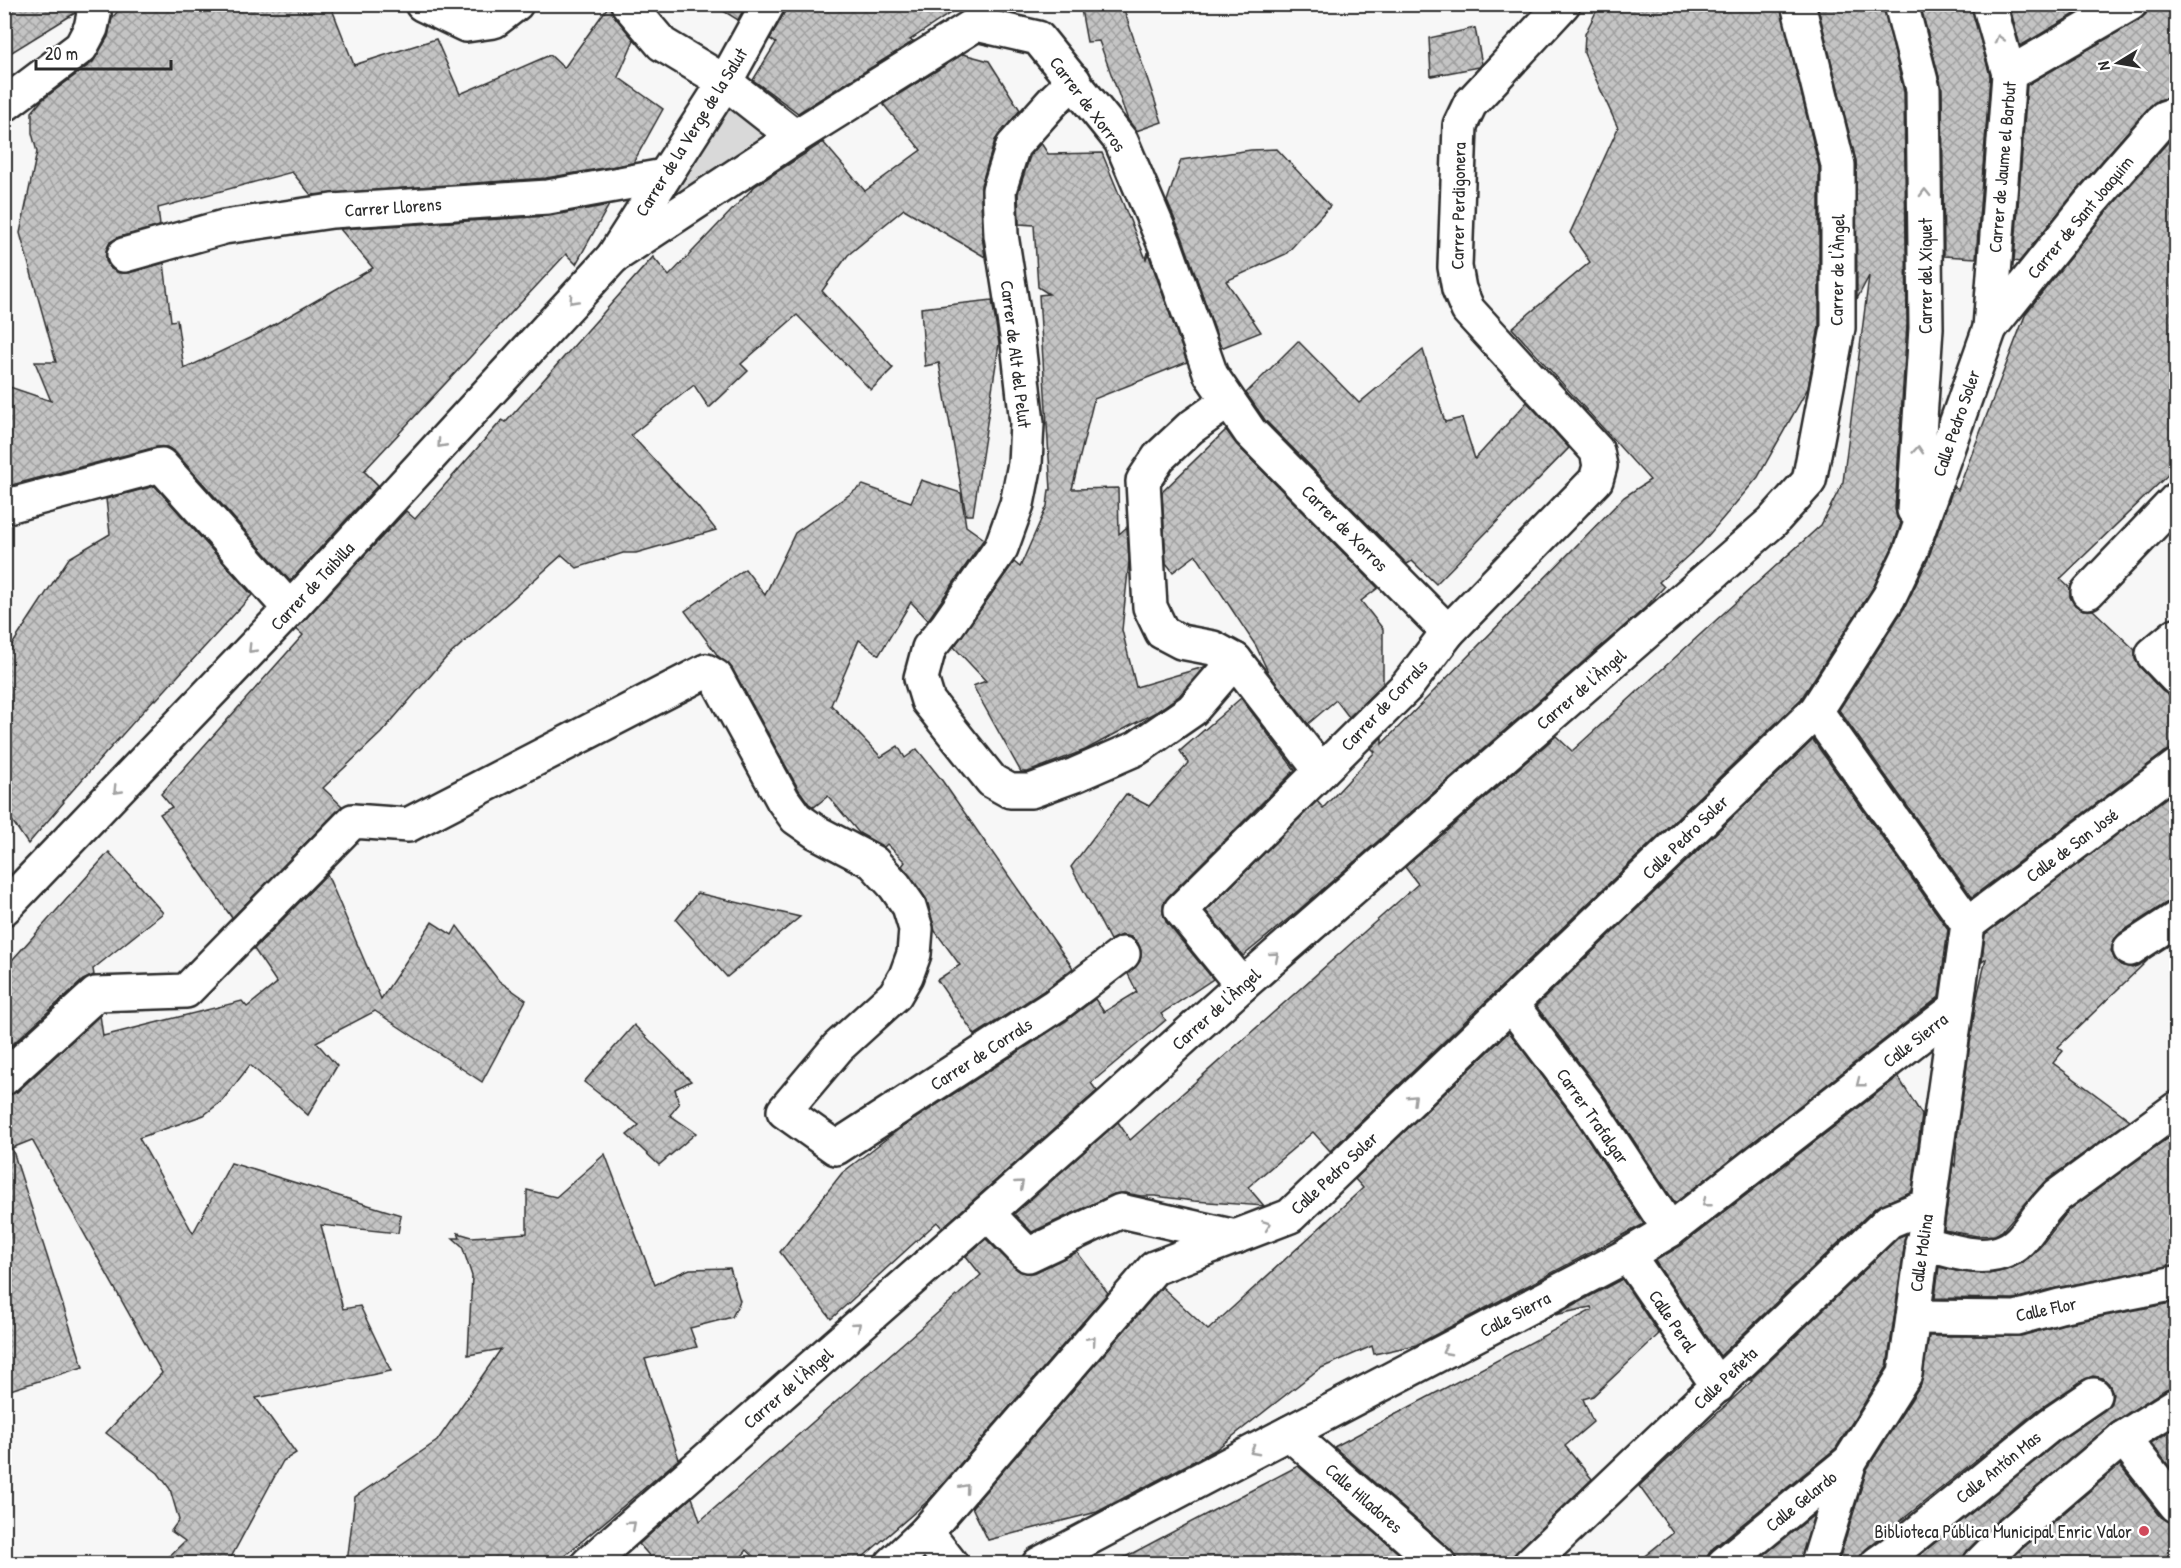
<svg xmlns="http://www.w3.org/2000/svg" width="2181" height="1568" font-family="'Patrick Hand',sans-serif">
  <defs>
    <pattern id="building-cross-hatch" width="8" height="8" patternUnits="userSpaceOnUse" patternTransform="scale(1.5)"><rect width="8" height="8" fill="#c4c4c4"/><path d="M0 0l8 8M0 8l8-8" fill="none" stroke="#9f9f9f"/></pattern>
  </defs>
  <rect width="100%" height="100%" fill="#f7f7f7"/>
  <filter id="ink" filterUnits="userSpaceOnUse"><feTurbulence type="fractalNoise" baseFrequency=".0167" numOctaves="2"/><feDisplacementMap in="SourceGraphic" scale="12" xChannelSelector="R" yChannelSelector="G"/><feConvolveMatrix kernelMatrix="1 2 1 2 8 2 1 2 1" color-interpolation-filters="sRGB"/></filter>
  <g filter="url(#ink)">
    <polygon fill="#d9d9d9" stroke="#828282" stroke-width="1.5" points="725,82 795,137 613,257"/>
    <g fill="url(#building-cross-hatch)" stroke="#2b2b2b" stroke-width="1.5">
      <polygon points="4,4 74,4 75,13 4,57"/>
      <polygon points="124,4 330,4 354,65 436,39 460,94 550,55 564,68 610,4 614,16 634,40 618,77 663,109 633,163 546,178 311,195 292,172 158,208 160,226 119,237 110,242 106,251 106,261 111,269 119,273 129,273 164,263 171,321 177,320 184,369 256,335 373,268 340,229 549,216 609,205 576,264 566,254 364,471 378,485 290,581 175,452 167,447 156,447 4,487 4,385 51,401 35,362 56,362 20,233 37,152 32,133 32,112 42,100 93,62 108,37 112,18"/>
      <polygon points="712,4 746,4 738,20"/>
      <polygon points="787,4 964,4 910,40 914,41 798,113 753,80 776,43 770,39 784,13"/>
      <polygon points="1080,4 1122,4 1162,122 1136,131 1128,120 1099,41 1087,42"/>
      <polygon points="1619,4 1780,4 1819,167 1819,326 1808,388 1758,477 1701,544 1659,582 1664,587 1646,607 1299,910 1243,956 1206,911 1317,801 1323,808 1375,752 1371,748 1382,737 1382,744 1624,497 1650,480 1512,328 1590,262 1570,233 1618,128 1584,53 1585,34 1597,10"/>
      <polygon points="1817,4 1883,4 1904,92 1907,324 1895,509 1897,518 1901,523 1894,544 1873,588 1801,699 1330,1151 1313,1132 1248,1187 1264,1206 1194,1201 1155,1196 1141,1196 1125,1193 1114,1194 1032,1232 1014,1214 1118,1122 1130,1140 1418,884 1405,867 1556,736 1572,751 1821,525 1843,482 1869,276 1857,299 1856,161"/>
      <polygon points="1920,4 1971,4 1990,76 1976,258 1944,256 1942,88"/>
      <polygon points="2009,4 2092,4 2020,46"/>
      <polygon points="2149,4 2176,4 2176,96 2158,100 2150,106 2075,192 2019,262 2014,261 2027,85 2139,20 2146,14"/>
      <polygon points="1475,28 1482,64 1479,67 1431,76 1429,38"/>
      <polygon points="963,54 989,61 1020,110 995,140 981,185 982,236 985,257 904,209 848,255 822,291 893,368 871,390 797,315 741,364 748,371 709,408 694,385 631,435 697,506 716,530 636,553 623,553 577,568 562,555 445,659 381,733 323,788 342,806 232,918 160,814 172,807 161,794 303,635 296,629 406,511 415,519 502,420 506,422 653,257 669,276 755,186 823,142 865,191 921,150 883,104"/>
      <polygon points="2175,134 2176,134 2176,467 2060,579 2070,588 2070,597 2075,605 2083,610 2093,610 2135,650 2135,659 2139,666 2162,691 2170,696 2176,696 2176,749 2165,752 1972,897 1839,710 1905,607 1928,559 1954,486 1958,490 2026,313 2103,216"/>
      <polygon points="1041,143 1048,154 1102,153 1146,259 1148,253 1187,362 1094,399 1072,489 1118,488 1119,534 1127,527 1129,561 1122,630 1136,687 1204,667 1179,696 1156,712 1085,750 1028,772 1021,772 973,686 986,681 954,647 1014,562 1020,567 1047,506 1049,490 1051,490 1039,295 1049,294 1038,287 1034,225 1019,224 1018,193 1030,156"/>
      <polygon points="1277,149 1330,206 1286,254 1226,281 1261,332 1221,348 1183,239 1167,201 1181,160 1251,150"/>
      <polygon points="992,300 999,344 973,515 966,515 939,363 925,366 921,308"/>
      <polygon points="1298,341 1359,403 1423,350 1445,422 1462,418 1475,459 1527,402 1569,448 1436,584 1412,561 1407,564 1265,420 1246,393"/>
      <polygon points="1226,430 1237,445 1378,588 1361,601 1383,629 1383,684 1349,717 1336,700 1308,724 1269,674 1256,646 1196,555 1173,572 1166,563 1162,492"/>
      <polygon points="921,480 961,493 966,526 984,539 928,620 911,602 879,655 859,640 831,705 881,757 898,746 905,758 917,749 941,779 1073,968 1045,990 975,1035 937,980 960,965 935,931 927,900 902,866 905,862 887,844 884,847 859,833 828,796 814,807 809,804 799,790 732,668 718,656 685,611 745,569 765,595 795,533 863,485 911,502"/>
      <polygon points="155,486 252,595 156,700 155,698 63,801 64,802 28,844 4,809 4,657 69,558 110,534 106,499"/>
      <polygon points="1241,698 1295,770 1168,897 1163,904 1163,913 1166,922 1213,979 1161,1014 1166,1020 1091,1083 1097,1091 942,1228 937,1222 831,1319 780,1252 842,1173 899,1129 1066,1021 1095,999 1104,1012 1137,992 1128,974 1140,961 1141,951 1138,943 1131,937 1121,935 1110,940 1071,867 1126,794 1149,806 1188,763 1180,751"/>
      <polygon points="1813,740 1948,929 1939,997 1675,1203 1605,1097 1536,1006"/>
      <polygon points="2176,790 2176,901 2166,903 2120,933 2114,940 2111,951 2115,960 2121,965 2132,968 2148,960 2058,1047 2063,1051 2053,1063 2130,1120 2044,1182 2002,1231 1995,1235 1977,1236 1944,1230 1953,1163 1955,1166 1957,1138 1976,1001 1986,959 1982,962 1985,934"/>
      <polygon points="109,852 163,913 93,969 94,975 83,980 4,1052 4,969"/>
      <polygon points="327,874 381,999 432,922 452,935 457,926 499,981 526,1000 482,1082 375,1011 316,1042 337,1066 308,1115 250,1065 222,1101 204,1115 139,1138 193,1233 231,1163 401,1215 398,1233 321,1225 343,1309 360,1306 391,1371 256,1398 296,1453 283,1461 228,1563 162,1563 185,1541 171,1531 179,1520 170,1489 158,1473 106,1433 162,1373 32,1140 12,1148 83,1367 4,1392 4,1096 17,1092 100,1015 103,1036 242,1001 247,1007 277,983 254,949"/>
      <polygon points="697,893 800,917 727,977 676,920"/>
      <polygon points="634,1025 691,1081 675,1089 679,1104 670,1115 696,1133 659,1165 627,1135 639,1125 584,1082"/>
      <polygon points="1509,1032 1574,1118 1644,1224 1416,1345 1374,1354 1372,1346 1319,1369 1215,1450 1097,1512 988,1540 972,1507 1162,1287 1208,1330 1363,1188 1355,1179"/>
      <polygon points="1898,1077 1922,1115 1912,1191 1876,1207 1720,1356 1655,1261 1682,1245"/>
      <polygon points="2176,1132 2176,1265 2056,1288 2014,1299 1935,1298 1939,1267 1960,1272 1989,1274 2006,1270 2022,1263 2039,1248 2069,1210"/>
      <polygon points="605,1154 655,1285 668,1278 690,1269 730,1268 740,1301 732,1317 690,1328 697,1347 645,1359 679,1459 556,1563 347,1563 355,1497 437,1441 501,1349 468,1355 472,1276 462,1246 453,1238 460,1238 458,1233 472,1237 527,1233 527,1190 556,1197"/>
      <polygon points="1906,1234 1887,1367 1836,1448 1712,1549 1707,1557 1706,1563 1636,1563 1673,1533 1639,1486 1752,1381 1750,1380 1899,1237"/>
      <polygon points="986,1239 1015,1268 1025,1273 1036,1272 1077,1252 1108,1293 929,1500 856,1563 760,1563 747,1550 736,1563 651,1563 654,1561 639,1544 692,1497 700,1521 981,1275 966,1256"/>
      <polygon points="1622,1279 1659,1334 1593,1396 1583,1399 1593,1422 1565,1446 1592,1479 1505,1563 1457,1563 1456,1557 1451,1550 1334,1447 1592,1310 1591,1307 1555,1315"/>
      <polygon points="2176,1302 2176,1386 2166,1389 2111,1424 1997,1521 1967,1551 1962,1563 1910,1563 2061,1440 2105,1410 2111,1403 2113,1393 2109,1384 2103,1378 2093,1376 2083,1380 2038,1410 1866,1549 1860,1556 1859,1563 1838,1563 1867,1469 1921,1384 1929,1336 2021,1336 2064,1324"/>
      <polygon points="2176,1427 2176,1475 2151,1443"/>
      <polygon points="2120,1465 2161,1517 2169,1522 2176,1523 2176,1563 2007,1563 2023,1548"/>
      <polygon points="1298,1466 1410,1563 1114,1563 1250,1491"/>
      <polygon points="1814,1515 1800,1563 1754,1563"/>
    </g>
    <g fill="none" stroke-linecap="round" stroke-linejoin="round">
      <defs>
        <g id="minor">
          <polyline points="422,4 466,25 494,21 516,4"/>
          <polyline points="628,4 662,44 725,82 795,137"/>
          <polyline points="1901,4 1923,89 1926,328 1914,510"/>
          <polyline points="1989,4 2009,74"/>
          <polyline points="1074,81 1056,98 1013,146 999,190 1001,235 1018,343 1027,423 1025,464 1017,504 1001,548 947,626 929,648 921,678 928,701 992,781 1010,791 1031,791 1075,775 1137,748 1192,710 1235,660"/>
          <polyline points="4,105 81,47 91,28 94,14 92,4"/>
          <polyline points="124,255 224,227 332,211 548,197 664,176"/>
          <polyline points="613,257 795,137 976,24 1038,38 1121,141 1165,245 1211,375 1250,432 1448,632"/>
          <polyline points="1990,328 2089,204 2164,118 2176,114"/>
          <polyline points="1228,401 1190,428 1159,457 1143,481 1150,607 1162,632 1181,642 1213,648 1235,660 1321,771"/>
          <polyline points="4,507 161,465 290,609"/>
          <polyline points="2088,592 2176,500"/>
          <polyline points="2176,635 2153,654 2176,678"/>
          <polyline points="1816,711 1968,924"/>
          <polyline points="4,908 290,609 613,257 725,82 768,4"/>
          <polyline points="1968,924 2176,767"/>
          <polyline points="2130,949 2176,919"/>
          <polyline points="1242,985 1181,910 1407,686 1448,632 1596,480 1600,466 1597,451 1468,310 1459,289 1455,267 1460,125 1470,104 1563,4"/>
          <polyline points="1511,1004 1589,1107 1670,1230"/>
          <polyline points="4,1078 96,994 186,991 353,821 408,825 706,671 716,677 783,800 796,818 816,832 873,862 895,886 909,906 916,929 914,954 906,976 895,995 838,1047 784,1111 836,1148 1056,1005 1123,954"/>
          <polyline points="987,1213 1028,1255 1121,1211 1236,1237"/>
          <path d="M 1922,1243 C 1956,1252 1998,1269 2024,1236 C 2035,1222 2044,1208 2057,1196 L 2176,1109"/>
          <polyline points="1628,1255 1718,1386"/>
          <polyline points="1913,1317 2016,1318 2060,1306 2176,1283"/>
          <polyline points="1289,1433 1439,1564"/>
          <polyline points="2123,1438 2176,1505"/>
          <polyline points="926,1532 951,1564"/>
          <polyline points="588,1564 1105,1109 1242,985 1772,522 1809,481 1838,328 1838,165 1798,4"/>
          <polyline points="892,1564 926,1532 1154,1268 1290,1216 1816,711 1889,597 1911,551 1990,328 2009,74 2130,4"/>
          <polyline points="1039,1564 1628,1255 1670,1230 1956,1008"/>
          <polyline points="1530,1564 1889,1221 1928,1205"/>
          <polyline points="1724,1564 1850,1461"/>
          <polyline points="1818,1564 1850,1461 1905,1374 1968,924"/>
          <polyline points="1877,1564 1898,1549 2050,1425 2094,1395"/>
          <polyline points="1980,1564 2010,1534 2123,1438 2176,1405"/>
        </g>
      </defs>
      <use href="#minor" stroke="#2b2b2b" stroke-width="38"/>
      <use href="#minor" stroke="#fff" stroke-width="33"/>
    </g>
    <defs><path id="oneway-chevron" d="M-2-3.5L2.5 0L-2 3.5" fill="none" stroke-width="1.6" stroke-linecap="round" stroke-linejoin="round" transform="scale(1.5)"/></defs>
    <g stroke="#a0a0a0">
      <use href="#oneway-chevron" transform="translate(1999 39) rotate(-106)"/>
      <use href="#oneway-chevron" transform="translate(1925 193) rotate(-91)"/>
      <use href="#oneway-chevron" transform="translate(573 300) rotate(133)"/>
      <use href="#oneway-chevron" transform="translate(441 444) rotate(132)"/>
      <use href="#oneway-chevron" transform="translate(1918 450) rotate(-86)"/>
      <use href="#oneway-chevron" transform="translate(252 649) rotate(134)"/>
      <use href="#oneway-chevron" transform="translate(117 790) rotate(134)"/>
      <use href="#oneway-chevron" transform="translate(1275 956) rotate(-41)"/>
      <use href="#oneway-chevron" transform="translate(1860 1083) rotate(142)"/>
      <use href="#oneway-chevron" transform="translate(1413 1099) rotate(-44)"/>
      <use href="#oneway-chevron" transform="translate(1020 1184) rotate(-41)"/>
      <use href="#oneway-chevron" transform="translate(1706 1203) rotate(142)"/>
      <use href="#oneway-chevron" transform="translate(1267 1225) rotate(-20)"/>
      <use href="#oneway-chevron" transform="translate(857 1326) rotate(-41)"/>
      <use href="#oneway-chevron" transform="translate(1092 1340) rotate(-49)"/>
      <use href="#oneway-chevron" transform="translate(1446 1351) rotate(152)"/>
      <use href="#oneway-chevron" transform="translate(1254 1451) rotate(152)"/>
      <use href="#oneway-chevron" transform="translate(965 1488) rotate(-49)"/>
      <use href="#oneway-chevron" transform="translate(632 1525) rotate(-41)"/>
    </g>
  </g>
  <circle fill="#d1495b" stroke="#fff" stroke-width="2" cx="2144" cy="1531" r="6"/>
  <g text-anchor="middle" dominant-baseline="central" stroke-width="5" stroke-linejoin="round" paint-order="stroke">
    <g font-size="18" fill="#2b2b2b" stroke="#fff">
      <text transform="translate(1088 104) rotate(53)">Carrer de Xorros</text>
      <text transform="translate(691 132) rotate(-58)">Carrer de la Verge de la Salut</text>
      <text transform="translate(2002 167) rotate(-85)">Carrer de Jaume el Barbut</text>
      <text transform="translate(1458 206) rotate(-89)">Carrer Perdigonera</text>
      <text transform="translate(393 207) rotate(-4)">Carrer Llorens</text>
      <text transform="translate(2080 217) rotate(-50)">Carrer de Sant Joaquim</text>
      <text transform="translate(1837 270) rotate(-89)">Carrer de l'Àngel</text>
      <text transform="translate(1925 276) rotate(-90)">Carrer del Xiquet</text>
      <text transform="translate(1016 354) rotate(83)">Carrer de Alt del Pelut</text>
      <text transform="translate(1956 423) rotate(-71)">Calle Pedro Soler</text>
      <text transform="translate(1345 528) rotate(45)">Carrer de Xorros</text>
      <text transform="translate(312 586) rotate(-47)">Carrer de Taibilla</text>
      <text transform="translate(1581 689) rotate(-41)">Carrer de l'Àngel</text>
      <text transform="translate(1384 705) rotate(-47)">Carrer de Corrals</text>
      <text transform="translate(1685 837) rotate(-44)">Calle Pedro Soler</text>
      <text transform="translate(2072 845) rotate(-37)">Calle de San José</text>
      <text transform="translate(1216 1009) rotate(-42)">Carrer de l'Àngel</text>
      <text transform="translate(1915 1040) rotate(-38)">Calle Sierra</text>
      <text transform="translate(981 1054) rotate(-33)">Carrer de Corrals</text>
      <text transform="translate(1593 1116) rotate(55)">Carrer Trafalgar</text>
      <text transform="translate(1334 1173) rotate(-43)">Calle Pedro Soler</text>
      <text transform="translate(1921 1253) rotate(-82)">Calle Molina</text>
      <text transform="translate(2046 1309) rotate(-12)">Calle Flor</text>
      <text transform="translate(1515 1314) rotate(-28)">Calle Sierra</text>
      <text transform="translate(1673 1321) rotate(56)">Calle Peral</text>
      <text transform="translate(1725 1378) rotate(-44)">Calle Peñeta</text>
      <text transform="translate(788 1388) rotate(-41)">Carrer de l'Àngel</text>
      <text transform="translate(1998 1467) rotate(-39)">Calle Antón Mas</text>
      <text transform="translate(1364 1498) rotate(41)">Calle Hiladores</text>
      <text transform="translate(1801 1501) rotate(-39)">Calle Gelardo</text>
    </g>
    <g font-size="18" fill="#2b2b2b" stroke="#fff" text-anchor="end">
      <text x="2132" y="1531">Biblioteca Pública Municipal Enric Valor</text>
    </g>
  </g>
  <rect width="2181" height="1568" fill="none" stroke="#fff" stroke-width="24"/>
  <rect x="12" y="12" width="2157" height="1544" fill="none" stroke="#2b2b2b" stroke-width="2" filter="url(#ink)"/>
  <g transform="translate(2118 63) rotate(259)" stroke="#ffffff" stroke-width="4.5" paint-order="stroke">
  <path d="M0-4.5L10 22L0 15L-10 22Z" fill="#2b2b2b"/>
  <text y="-9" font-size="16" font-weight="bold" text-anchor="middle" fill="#2b2b2b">N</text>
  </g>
  <path d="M36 60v9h135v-9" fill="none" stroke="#2b2b2b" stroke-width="3"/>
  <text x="45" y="60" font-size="18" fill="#2b2b2b" stroke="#ffffff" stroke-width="4.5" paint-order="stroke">20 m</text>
</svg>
